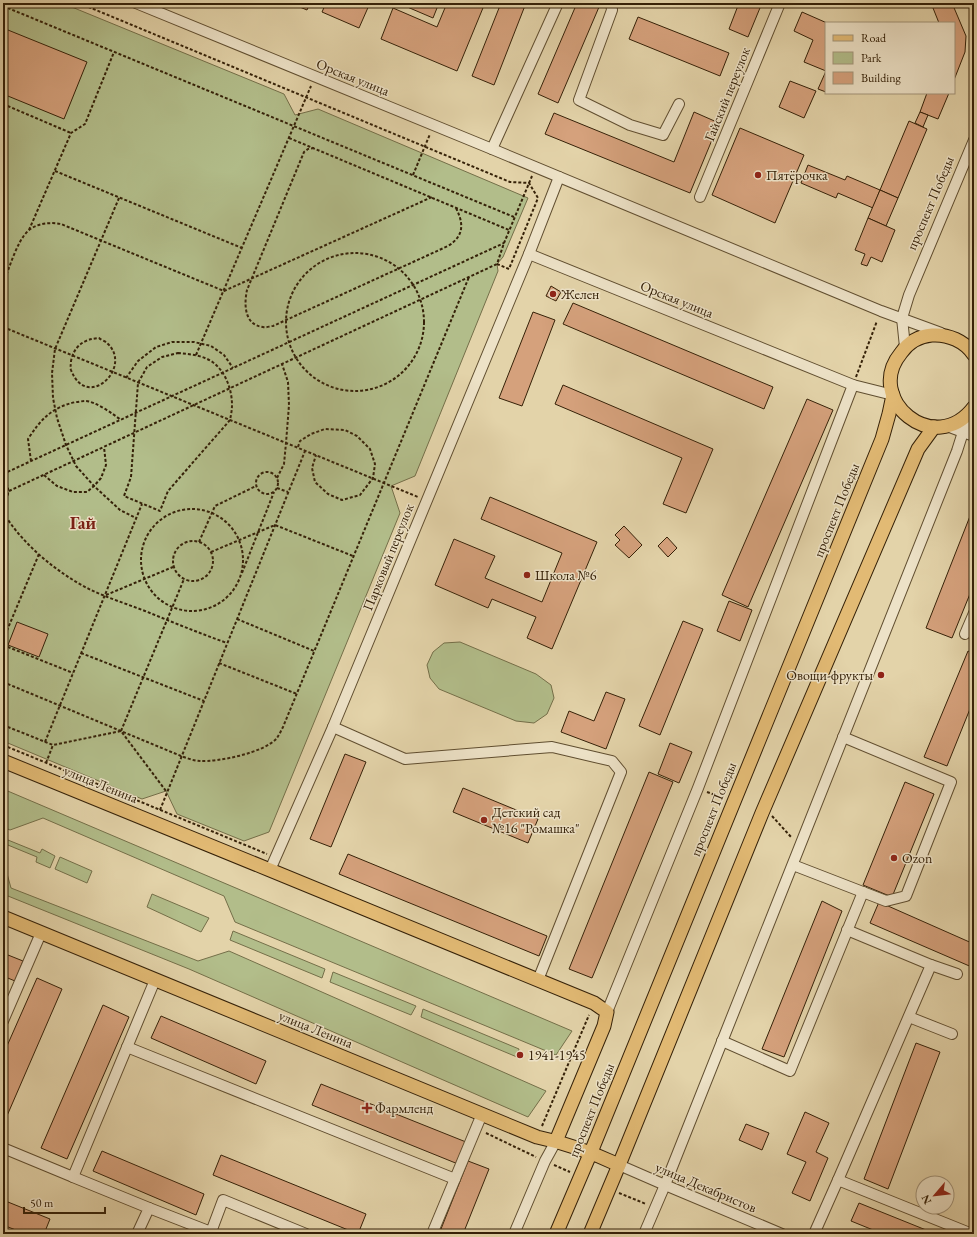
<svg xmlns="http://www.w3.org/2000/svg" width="977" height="1237" font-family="'EB Garamond',serif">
  <rect width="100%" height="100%" fill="#e3d3a9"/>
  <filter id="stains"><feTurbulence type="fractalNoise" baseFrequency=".005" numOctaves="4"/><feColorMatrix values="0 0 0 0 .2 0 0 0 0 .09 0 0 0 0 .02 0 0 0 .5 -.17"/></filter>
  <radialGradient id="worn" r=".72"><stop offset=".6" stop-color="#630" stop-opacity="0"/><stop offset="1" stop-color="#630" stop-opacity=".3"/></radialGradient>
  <g fill="#b2bd8a" stroke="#746f49">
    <polygon points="3,3 62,3 284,94 295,115 318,109 528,198 503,257 497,264 498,271 415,476 391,486 400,513 269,832 244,841 177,814 166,791 142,799 3,741"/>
    <polygon points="460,642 536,674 551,685 554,698 547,714 534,723 516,721 439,689 430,678 427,665 433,652 444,643"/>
    <polygon points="3,789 572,1031 556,1055 235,922 224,896 43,818 10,830 3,827"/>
    <polygon points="3,838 40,853 42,849 55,856 50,868 36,862 37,857 3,843"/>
    <polygon points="60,857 92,871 87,883 55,869"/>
    <polygon points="3,859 11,888 198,961 229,951 546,1091 528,1117 189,969 3,894"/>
    <polygon points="152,894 209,918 201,932 147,907"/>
    <polygon points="233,931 325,969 322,978 230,940"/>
    <polygon points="333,972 416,1006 411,1015 330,982"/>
    <polygon points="423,1009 519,1049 517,1057 421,1017"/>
  </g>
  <g fill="#d5a17c" stroke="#352108">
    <polygon points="290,3 310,3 307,10"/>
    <polygon points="326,3 370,3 359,28 322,12"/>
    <polygon points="398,3 439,3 433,18"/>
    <polygon points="447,3 485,3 457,71 381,39 393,8 437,27"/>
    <polygon points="501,3 526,3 494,85 472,76"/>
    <polygon points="577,3 588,3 599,7 558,103 538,94"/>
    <polygon points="739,3 762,3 748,37 729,29"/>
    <polygon points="931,3 952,3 966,36 965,52 954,80 954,23 939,23"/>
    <polygon points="802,12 827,23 826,92 818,89 826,71 804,62 813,40 794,31"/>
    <polygon points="638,17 729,53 720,76 629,39"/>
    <polygon points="3,28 87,62 64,119 3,94"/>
    <polygon points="790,81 816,91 804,118 779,107"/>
    <polygon points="927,93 949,93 938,119 920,112"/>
    <polygon points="694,112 719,123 690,193 545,134 554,113 674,162"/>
    <polygon points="920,112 928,115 923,127 915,123"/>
    <polygon points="909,121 927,129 898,198 880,190"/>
    <polygon points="740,128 804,155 775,223 712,195"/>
    <polygon points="808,165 845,180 847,176 880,190 873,208 838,193 836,198 801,183"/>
    <polygon points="880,190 898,198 886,226 868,218"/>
    <polygon points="868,218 895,230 882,262 871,257 867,266 861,264 865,254 855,250"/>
    <polygon points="551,286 561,292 556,301 546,296"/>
    <polygon points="573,303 773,387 764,409 563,324"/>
    <polygon points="533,312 555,320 522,406 499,398"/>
    <polygon points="563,385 713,449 686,513 663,504 682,458 555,404"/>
    <polygon points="807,399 833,410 748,607 722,595"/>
    <polygon points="490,497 597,542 552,649 527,638 536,617 492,599 488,608 435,585 454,539 495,556 485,578 542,602 562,553 481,519"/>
    <polygon points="974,506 974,584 952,638 926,628"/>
    <polygon points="624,526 642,545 629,558 615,545 620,540 615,535"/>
    <polygon points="667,537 677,548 668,557 658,546"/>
    <polygon points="729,601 752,610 740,641 717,631"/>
    <polygon points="683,621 703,629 660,735 639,726"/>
    <polygon points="17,622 48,634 39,657 8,645"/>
    <polygon points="968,651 974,654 974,699 947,766 924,757"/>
    <polygon points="606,692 625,699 606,749 561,732 569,711 594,721"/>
    <polygon points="670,743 692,752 679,783 658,774"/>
    <polygon points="345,754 366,762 331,847 310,839"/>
    <polygon points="649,772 673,782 592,978 569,969"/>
    <polygon points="905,782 934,794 892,897 863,885"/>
    <polygon points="463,788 538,819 528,843 453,812"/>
    <polygon points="348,854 547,936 539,956 339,874"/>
    <polygon points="822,901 842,911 784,1057 762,1049"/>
    <polygon points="879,902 974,944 974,968 870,923"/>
    <polygon points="3,953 23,961 15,981 3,976"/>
    <polygon points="37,978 62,989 3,1125 3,1055"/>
    <polygon points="103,1005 129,1017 67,1159 41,1148"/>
    <polygon points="161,1016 266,1061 256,1084 151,1038"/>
    <polygon points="916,1043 940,1052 888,1189 864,1179"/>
    <polygon points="321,1084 466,1142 458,1164 312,1105"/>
    <polygon points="805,1112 829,1123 816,1152 828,1158 810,1201 792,1193 806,1162 787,1154"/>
    <polygon points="746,1124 769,1133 762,1150 739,1140"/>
    <polygon points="102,1151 204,1194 196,1215 93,1171"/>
    <polygon points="221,1155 366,1214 358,1234 213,1175"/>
    <polygon points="468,1161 489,1169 463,1234 439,1234"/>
    <polygon points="3,1200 50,1219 44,1234 26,1234 3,1225"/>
    <polygon points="859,1203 936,1234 883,1234 851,1221"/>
  </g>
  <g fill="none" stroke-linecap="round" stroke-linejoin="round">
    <defs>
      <g id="minor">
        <polyline points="136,3 492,149 881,311 941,333"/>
        <polyline points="611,3 612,10 579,100 630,125 663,135 679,104"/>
        <polyline points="492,149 558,3"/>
        <polyline points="700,197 780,3"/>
        <polyline points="529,254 853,385 893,395"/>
        <polyline points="905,347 902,318 909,295 974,140"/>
        <polyline points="947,426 974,436"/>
        <polyline points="965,634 974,613"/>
        <polyline points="333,727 405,759 552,747 612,761 621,772 538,980"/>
        <polyline points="793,865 886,901 906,896 951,782 843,737"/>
        <polyline points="270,870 333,727 529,254 559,177"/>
        <polyline points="931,965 957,974"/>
        <polyline points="607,1012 698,788 853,385"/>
        <polyline points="909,1017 952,1034"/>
        <polyline points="3,1021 41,933"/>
        <polyline points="722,1041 790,1071 863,892"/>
        <polyline points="127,1047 455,1179"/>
        <polyline points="3,1148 73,1177 155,980"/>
        <polyline points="619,1165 665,1185 782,1234"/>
        <polyline points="73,1177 149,1208 137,1234"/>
        <polyline points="838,1180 931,965 847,930"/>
        <polyline points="149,1208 211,1232 223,1200 306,1234"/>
        <polyline points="432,1234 482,1114"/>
        <polyline points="514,1234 545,1161 556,1141"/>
        <polyline points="644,1234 665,1185 957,451 969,413"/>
        <polyline points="814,1234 838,1180 972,1234"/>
      </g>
      <g id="major">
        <path d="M 974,355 C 965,341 948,334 932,335 C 919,336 908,343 901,353 C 863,399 935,459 974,407"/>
        <polyline points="3,761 270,870 594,1003 607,1012 604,1026 556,1141"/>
        <path d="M 3,917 L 537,1137 C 566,1143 593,1153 619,1165"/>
        <polyline points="556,1234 591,1152 882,439 889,414 893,395"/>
        <polyline points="590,1234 619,1165 762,813 918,449 934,427"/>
      </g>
    </defs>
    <use href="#minor" stroke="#604e30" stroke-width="12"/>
    <use href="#major" stroke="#352108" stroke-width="15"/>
    <g stroke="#352108" stroke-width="2" stroke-dasharray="3 2" stroke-linecap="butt">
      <polyline points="79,3 510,182 529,183 538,198 509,269"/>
      <polyline points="3,6 514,217"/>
      <polyline points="3,104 71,133"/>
      <polyline points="289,138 509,230"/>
      <path d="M 314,148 L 308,149 L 304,152 L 247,290 C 244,304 244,325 263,327 C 266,328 270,326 273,326 L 448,246 C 464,236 464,224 456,208"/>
      <polyline points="55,171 242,248"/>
      <polyline points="413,175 430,134"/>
      <polyline points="119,198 55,349 52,373 53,398 57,418 66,445 76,466 94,486 120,510 136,518"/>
      <polyline points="29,230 71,133 85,124 114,52"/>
      <circle cx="355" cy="322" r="69"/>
      <polyline points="509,269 497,264 504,243 532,176"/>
      <path d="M 3,284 C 9,269 17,241 28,231 C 37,223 50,222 61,224 L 224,291 L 432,197"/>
      <polyline points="3,327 418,497"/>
      <path d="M 99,338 C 101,340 105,341 107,343 C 134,367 87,412 71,370 C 70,367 71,365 71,361 C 74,346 84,339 99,338 Z"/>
      <path d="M 178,353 C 189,354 201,355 211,361 C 225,370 232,389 232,405 C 232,410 231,415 230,420 L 168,491 L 160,511 L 124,496 L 131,477 L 138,383 L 147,367 L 162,357 Z"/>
      <polyline points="196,355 311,86"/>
      <polyline points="856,377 877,321"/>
      <polyline points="126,378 138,361 156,347 172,342 194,342 211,346 224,355 233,368"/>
      <polyline points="298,447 300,441 311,434 325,429 345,430 357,436 370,449 375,464 373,478 360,495 342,500 328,494 315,482 312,468 316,455"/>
      <path d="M 31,461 L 28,439 C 41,419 52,407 76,402 C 79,402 82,401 85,401 C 95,401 113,414 121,420"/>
      <circle cx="267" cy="483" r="11"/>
      <polyline points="3,474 504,243"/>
      <polyline points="44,475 57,486 73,492 87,492 94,486 101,478 106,465 104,447"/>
      <polyline points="277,478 284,464 286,443 289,405 288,382 282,364"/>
      <path d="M 3,479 C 10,486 10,496 3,504"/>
      <polyline points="277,488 288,492"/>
      <polyline points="9,491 497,264"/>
      <circle cx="192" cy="560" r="51"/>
      <path d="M 3,512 C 22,544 57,573 91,590 C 108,598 127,604 145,611 C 172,622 199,633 227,643"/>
      <circle cx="193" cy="561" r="20"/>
      <polyline points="199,542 215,506 256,486"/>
      <polyline points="211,552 275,525 353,556"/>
      <polyline points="242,573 274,492"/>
      <polyline points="106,595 173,567"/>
      <polyline points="237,619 314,651"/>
      <polyline points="3,640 39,554"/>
      <polyline points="3,645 73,673"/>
      <polyline points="81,653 204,701"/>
      <polyline points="219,663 297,694"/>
      <path d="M 3,682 L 181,756 C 187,758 194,761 200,761 C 218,762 264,753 277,738 C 279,735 281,731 283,727 L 469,277"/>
      <polyline points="3,725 53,745 121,731 166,791"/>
      <polyline points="121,731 184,579"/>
      <polyline points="45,742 142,504"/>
      <polyline points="3,745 267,854"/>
      <polyline points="46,763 53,745"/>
      <polyline points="707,792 723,798"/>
      <polyline points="160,810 305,451"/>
      <polyline points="772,816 792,838"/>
      <polyline points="542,1126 589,1015"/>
      <polyline points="486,1133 536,1157"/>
      <polyline points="554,1165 570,1172"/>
      <polyline points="619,1193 646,1204"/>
    </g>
    <use href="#minor" stroke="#ede2c7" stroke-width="10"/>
    <use href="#major" stroke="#e2ba74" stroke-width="13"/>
  </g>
  <g fill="#8f2418" stroke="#ede2c7" stroke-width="1.5">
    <circle cx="758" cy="175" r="4"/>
    <circle cx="553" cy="294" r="4"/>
    <circle cx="527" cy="575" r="4"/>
    <circle cx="881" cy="675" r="4"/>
    <circle cx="484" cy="820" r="4"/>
    <circle cx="894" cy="858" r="4"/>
    <circle cx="520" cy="1055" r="4"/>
    <path d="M365 1102h4v4h4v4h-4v4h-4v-4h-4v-4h4z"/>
  </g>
  <g text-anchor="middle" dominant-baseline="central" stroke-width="3" stroke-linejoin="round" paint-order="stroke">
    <g font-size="14" fill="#352108" stroke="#ede2c7">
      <text transform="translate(353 77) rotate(22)">Орская улица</text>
      <text transform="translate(727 94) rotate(-68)">Гайский переулок</text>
      <text transform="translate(930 203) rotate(-67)">проспект Победы</text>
      <text transform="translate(677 299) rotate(22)">Орская улица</text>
      <text transform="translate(836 510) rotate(-68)">проспект Победы</text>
      <text transform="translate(388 557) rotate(-68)">Парковый переулок</text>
      <text transform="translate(101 784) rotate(22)">улица Ленина</text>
      <text transform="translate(713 809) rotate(-68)">проспект Победы</text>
      <text transform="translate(316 1029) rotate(22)">улица Ленина</text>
      <text transform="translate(591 1110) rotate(-68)">проспект Победы</text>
      <text transform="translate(706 1187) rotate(23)">улица Декабристов</text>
    </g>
    <g font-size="14" fill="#352108" stroke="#ede2c7" text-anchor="start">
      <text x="766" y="175">Пятёрочка</text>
      <text x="561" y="294">Желен</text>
      <text x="535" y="575">Школа №6</text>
      <text x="873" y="675" text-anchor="end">Овощи-фрукты</text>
      <text x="492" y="812">Детский сад<tspan x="492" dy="16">№16 "Ромашка"</tspan></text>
      <text x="902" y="858">Ozon</text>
      <text x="528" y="1055">1941-1945</text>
      <text x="375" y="1108">Фармленд</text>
    </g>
    <g font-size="18" font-weight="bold" fill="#7a1f14" stroke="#ede2c7">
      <text x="83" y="522">Гай</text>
    </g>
  </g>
  <rect width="977" height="1237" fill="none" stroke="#e3d3a9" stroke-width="16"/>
  <rect x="4" y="4" width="969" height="1229" fill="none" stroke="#352108" stroke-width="2"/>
  <rect x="8" y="8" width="961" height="1221" fill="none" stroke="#352108"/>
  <rect x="825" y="22" width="130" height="72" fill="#ede2c7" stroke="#a3957b"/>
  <rect x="833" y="35" width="20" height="6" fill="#e2ba74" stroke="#a3957b"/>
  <text x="861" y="42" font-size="12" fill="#352108">Road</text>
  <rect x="833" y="52" width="20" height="12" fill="#b2bd8a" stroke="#a3957b"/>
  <text x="861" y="62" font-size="12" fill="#352108">Park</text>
  <rect x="833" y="72" width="20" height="12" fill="#d5a17c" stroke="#a3957b"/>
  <text x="861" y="82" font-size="12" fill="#352108">Building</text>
  <g transform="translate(935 1195) rotate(242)"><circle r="19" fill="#ede2c7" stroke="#a3957b"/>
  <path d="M0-3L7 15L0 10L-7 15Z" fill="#8f2418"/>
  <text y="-6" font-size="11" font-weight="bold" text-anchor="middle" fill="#352108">N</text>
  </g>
  <path d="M24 1207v6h81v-6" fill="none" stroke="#352108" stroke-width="2"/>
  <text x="30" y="1207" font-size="12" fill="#352108" stroke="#ede2c7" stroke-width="3" paint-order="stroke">50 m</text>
  <rect width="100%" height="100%" filter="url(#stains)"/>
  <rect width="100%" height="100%" fill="url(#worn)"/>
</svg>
